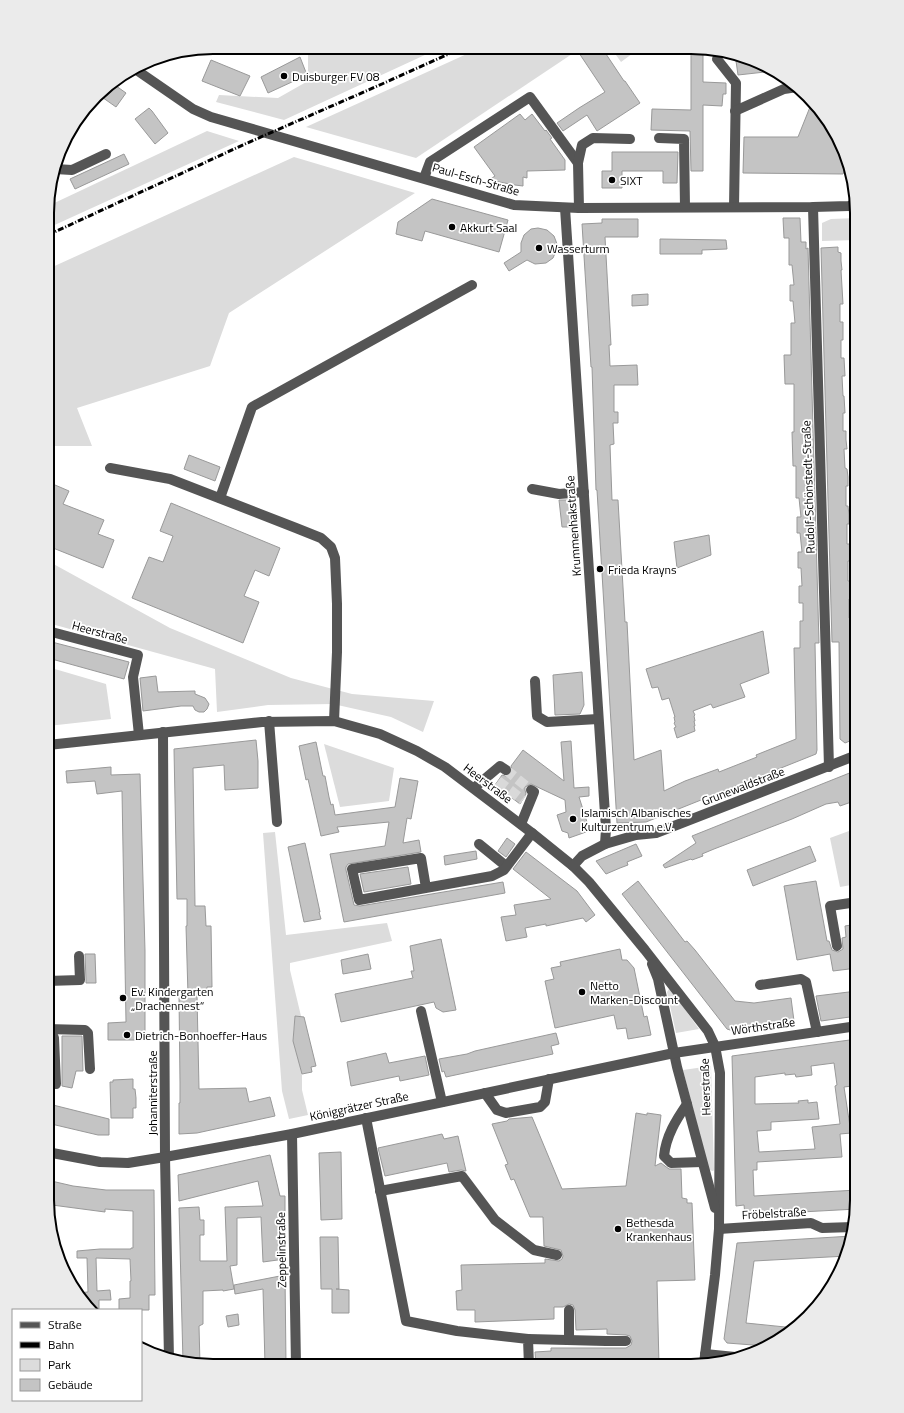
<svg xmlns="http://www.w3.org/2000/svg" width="904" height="1413" font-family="'Titillium Web',sans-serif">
  <rect width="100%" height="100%" fill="#fff"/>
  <g fill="#dcdcdc">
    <polygon points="402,48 440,48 284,120 216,102 219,95 278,98 308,81 308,54"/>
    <polygon points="480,48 581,48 416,158 306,127"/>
    <polygon points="611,48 640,48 621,62"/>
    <polygon points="207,131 239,141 48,228 48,206"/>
    <polygon points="294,157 415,193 229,313 210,366 77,408 92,446 48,446 48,269"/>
    <polygon points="857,218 857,240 822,241 822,223 831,219"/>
    <polygon points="48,561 170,628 291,678 352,694 434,701 423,732 391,717 333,704 268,705 217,712 215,669 48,623"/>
    <polygon points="48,667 106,684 111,719 48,726"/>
    <polygon points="324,744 394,768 389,801 340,807"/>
    <polygon points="857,828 857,887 852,887 851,885 840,887 830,838"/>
    <polygon points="275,832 286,935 387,923 392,941 290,963 290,970 301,1016 295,1016 293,1038 302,1074 302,1090 308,1115 289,1119 282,1091 263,833"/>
    <polygon points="669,989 671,990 699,1029 676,1033 667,992"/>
    <polygon points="711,1066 714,1170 713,1171 709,1170 683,1070"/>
  </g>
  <g fill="#c4c4c4" stroke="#999" fill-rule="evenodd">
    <polygon points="586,48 602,48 624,81 625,81 640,103 597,131 587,115 563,131 557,123 579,108 605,92 579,53"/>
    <polygon points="691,48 703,48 703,82 726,83 726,94 723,94 722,106 703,105 703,171 691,171 690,131 651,130 652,109 691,110"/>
    <polygon points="735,54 755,60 774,71 738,75"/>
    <polygon points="300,57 307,75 268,93 261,77"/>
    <polygon points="211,60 250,76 240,96 202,81"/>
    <polygon points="112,83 126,93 116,107 99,95 103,88"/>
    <polygon points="812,102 823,112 844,149 847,164 843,174 743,173 744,137 798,137"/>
    <polygon points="149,108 152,111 168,133 155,144 135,119"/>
    <polygon points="520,114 525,120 532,114 545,131 546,130 552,138 550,139 565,160 565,170 527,171 527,178 523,177 523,186 515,185 489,180 495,176 474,147"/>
    <polygon points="612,152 678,152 677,183 663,183 663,171 622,171 622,188 602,188 602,171 612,171"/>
    <polygon points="124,154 129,164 75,189 70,179"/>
    <polygon points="432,199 508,220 499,252 425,231 422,241 396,234 398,222"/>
    <polygon points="783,218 800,218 801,242 806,242 806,249 808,248 819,643 815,643 817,750 816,754 646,822 617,823 597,490 596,490 592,367 591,367 582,224 602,223 602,219 638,219 638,237 605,237 611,345 609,345 610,366 637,365 638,385 614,385 614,412 618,412 618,423 613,423 614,444 610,445 612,500 618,500 625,622 627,622 634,760 661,750 664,791 685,781 718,769 719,772 757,757 756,755 796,739 794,648 800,648 800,621 803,621 803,603 799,603 799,586 802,586 801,568 798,568 798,552 802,552 800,533 797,533 797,517 801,517 799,498 796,498 796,466 793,466 792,432 794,432 794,384 785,384 784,355 791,355 791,323 795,323 793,301 790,301 790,285 794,285 792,265 789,265 789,238 784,238"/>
    <polygon points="538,228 547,230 554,236 557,244 556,251 553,258 546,263 535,264 527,260 509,271 504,263 521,252 521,243 524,235 531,229"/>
    <polygon points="660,239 726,240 727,249 702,250 702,254 660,254"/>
    <polygon points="838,247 838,252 841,253 841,261 842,270 841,270 843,304 840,304 840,322 843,322 843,340 841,340 841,358 844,358 845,376 842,376 843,396 844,396 845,413 843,413 843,431 846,431 846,440 847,449 844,449 845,468 847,469 848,477 848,486 846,486 846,506 848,506 849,515 849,524 847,524 847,544 850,544 850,561 848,561 848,581 850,581 851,590 851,599 849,599 849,618 852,618 852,648 857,648 857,738 845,743 840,739 839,642 832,642 821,248"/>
    <polygon points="648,294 648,305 632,306 632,295"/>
    <polygon points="189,455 220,467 215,481 184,469"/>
    <polygon points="48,482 69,491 63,504 104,520 98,534 114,540 103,568 48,546"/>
    <polygon points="559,500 571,500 572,527 562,527"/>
    <polygon points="171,503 280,548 269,576 255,570 244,596 259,602 243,643 132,598 149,557 163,562 173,536 160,531"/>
    <polygon points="709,535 711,555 677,568 674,542"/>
    <polygon points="763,631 769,673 740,684 745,697 713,708 711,704 693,711 695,715 694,716 695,721 694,721 695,726 694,726 695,731 677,738 674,728 676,727 674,723 675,722 674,717 675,717 669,698 662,700 658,687 652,688 646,669"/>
    <polygon points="48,641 129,662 124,679 48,658"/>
    <polygon points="582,672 584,705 580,714 555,715 553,675"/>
    <polygon points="156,676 158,692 195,691 195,694 205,698 209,704 207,709 204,712 199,712 195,710 193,706 181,706 143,711 140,678"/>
    <polygon points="256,740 258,761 258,788 225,790 224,765 193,768 195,906 205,906 206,926 211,926 212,987 207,987 207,994 197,995 199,1089 246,1088 249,1102 270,1097 275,1116 197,1133 179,1134 179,1103 180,1103 180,1083 179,995 188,995 186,926 187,926 187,899 177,899 174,749"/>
    <polygon points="571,741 574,788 589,787 589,796 579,797 587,822 585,827 586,832 569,838 568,833 562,831 557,815 566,812 565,800 531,784 525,787 525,790 526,794 520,804 495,785 502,775 506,776 511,774 512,770 511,766 523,750 564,781 561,742"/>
    <polygon points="316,742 323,776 325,776 329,797 331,805 333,804 335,815 395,807 400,778 418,781 411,819 407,818 403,843 419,840 421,852 348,864 346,867 346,870 354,905 360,906 503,882 505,893 344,922 330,854 385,846 389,822 337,827 339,832 321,836 308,779 306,780 299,746"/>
    <polygon points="111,767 111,775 140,774 145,951 145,1040 108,1040 108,1023 126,1022 122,791 97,794 95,781 67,783 66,771"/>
    <polygon points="857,770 857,800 840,806 838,802 826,804 792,819 714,849 702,854 703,856 692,860 691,859 665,868 663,865 696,843 692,836"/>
    <polygon points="507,838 515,844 506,857 498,851"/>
    <polygon points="305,843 320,912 319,912 321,919 304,922 288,847"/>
    <polygon points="636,844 642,856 627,862 628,865 620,868 606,874 596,861"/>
    <polygon points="810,846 816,861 753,886 747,870"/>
    <polygon points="476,851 477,859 445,865 444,856"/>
    <polygon points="526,852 577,891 595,915 586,922 583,918 546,926 546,924 525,928 527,937 506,941 501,917 516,915 514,905 551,899 513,869"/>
    <polygon points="408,867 411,884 364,892 360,874"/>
    <polygon points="638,881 685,942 687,941 695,950 735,1001 754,1003 791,998 794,1021 730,1030 727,1029 622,894"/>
    <polygon points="816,881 827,941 829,941 832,950 838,952 843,949 842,938 846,937 845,926 857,924 857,968 833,971 830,954 797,960 784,886"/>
    <polygon points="441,939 456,1010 443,1012 436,1008 434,1002 341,1022 335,994 413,978 411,971 414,971 410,946"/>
    <polygon points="620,949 622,960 627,960 634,968 644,1017 647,1016 651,1035 628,1039 626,1028 617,1029 614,1015 555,1028 545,981 554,979 551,968 561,966 560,962"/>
    <polygon points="85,954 95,954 96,983 86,983 86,980"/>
    <polygon points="368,954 371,969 343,974 341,960"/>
    <polygon points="857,991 857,1016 821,1021 816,996"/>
    <polygon points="295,1016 304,1017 316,1066 311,1067 312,1072 302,1074 293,1041"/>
    <polygon points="556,1033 559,1044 551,1046 553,1054 446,1077 444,1071 442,1072 439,1059 467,1054 475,1051"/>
    <polygon points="62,1036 82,1036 83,1071 76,1071 72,1088 62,1086"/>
    <path d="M 857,1039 L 857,1076 L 851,1077 L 852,1086 L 844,1087 L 851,1133 L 840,1134 L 842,1157 L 757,1162 L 757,1170 L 753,1170 L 754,1196 L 857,1190 L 857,1209 L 745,1215 L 744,1205 L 736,1206 L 732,1056 ZM 834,1063 L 837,1085 L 835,1086 L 840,1124 L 812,1127 L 815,1149 L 759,1152 L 757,1131 L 771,1130 L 771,1122 L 819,1119 L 817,1102 L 808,1103 L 808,1100 L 798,1101 L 799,1103 L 755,1104 L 755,1077 L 785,1073 L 785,1075 L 795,1074 L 796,1077 L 812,1075 L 811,1066 Z"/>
    <polygon points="386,1053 389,1063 425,1056 429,1075 400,1081 399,1076 351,1086 347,1062"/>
    <polygon points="133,1079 133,1089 135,1089 136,1098 136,1108 133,1108 133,1118 111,1118 110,1082 113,1082 113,1080"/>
    <polygon points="53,1105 109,1119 109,1135 98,1135 47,1123 47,1108 52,1109"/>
    <polygon points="636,1113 647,1115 647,1113 661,1115 655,1166 661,1163 669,1169 681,1169 682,1198 687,1199 687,1203 692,1203 695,1280 657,1281 659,1366 536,1366 535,1352 551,1351 551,1348 626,1348 631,1345 632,1341 630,1336 626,1335 607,1334 607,1329 576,1330 575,1310 573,1305 569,1304 563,1307 554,1307 554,1319 475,1322 475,1310 457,1310 456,1291 462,1290 461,1265 545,1263 545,1259 559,1261 562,1259 563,1256 561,1250 544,1246 543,1217 530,1217 514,1179 511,1180 505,1165 508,1164 492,1124 507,1121 509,1119 532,1117 562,1189 626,1186"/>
    <polygon points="442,1134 444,1139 458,1136 466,1171 461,1170 449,1172 447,1163 385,1176 378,1148"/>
    <polygon points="341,1152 342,1219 321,1220 319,1153"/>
    <polygon points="270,1155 280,1196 285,1196 285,1259 263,1262 261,1217 237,1218 237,1265 230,1266 234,1289 223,1291 223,1290 203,1291 203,1324 199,1326 200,1365 192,1365 183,1362 179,1208 199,1207 200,1220 204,1220 204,1235 200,1235 200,1261 227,1261 225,1207 263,1206 258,1181 179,1201 178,1175"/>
    <polygon points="47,1180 73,1186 106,1190 154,1190 155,1295 149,1295 149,1310 119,1310 119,1299 130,1298 130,1281 131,1281 130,1259 96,1258 97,1291 110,1290 111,1300 99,1300 99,1310 90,1310 88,1308 88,1301 82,1301 77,1293 88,1292 87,1258 77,1258 77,1251 100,1249 131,1249 131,1248 133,1248 133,1211 105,1209 105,1212 52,1205 53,1201 47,1199 49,1191 47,1191"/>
    <polygon points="852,1236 847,1256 754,1261 746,1323 795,1328 766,1346 727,1343 724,1339 737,1243"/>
    <polygon points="320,1237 338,1237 339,1289 336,1289 349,1290 349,1313 332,1313 332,1289 321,1289"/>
    <polygon points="285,1275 286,1365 265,1365 263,1289 235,1294 234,1285"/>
    <polygon points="238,1314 239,1325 228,1327 226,1316"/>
  </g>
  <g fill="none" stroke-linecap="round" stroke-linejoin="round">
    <g stroke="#d9d9d9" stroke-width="10" stroke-dasharray="10 5" stroke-linecap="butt">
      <polyline points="506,770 531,790"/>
      <polyline points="498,781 523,800"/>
    </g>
    <g stroke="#555" stroke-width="10">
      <polyline points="717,59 736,83 734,207"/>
      <polyline points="135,69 193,109 211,117 514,205 579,208 813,207 849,206 855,204"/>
      <polyline points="735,111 784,89 797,87"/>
      <polyline points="659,138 684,139 685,207"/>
      <polyline points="55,169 72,170 106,154"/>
      <polyline points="424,178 430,162 530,97 578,163"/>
      <polyline points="813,207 829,767"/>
      <polyline points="565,208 606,829 605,844"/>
      <polyline points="579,208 578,163 582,145 593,138 630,139"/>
      <polyline points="110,468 170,479 296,528 321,538 331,547 335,558 337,604 337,652 334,721"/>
      <polyline points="532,489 559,494 584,492"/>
      <polyline points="220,498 252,407 472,285"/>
      <polyline points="48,631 138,655 133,677 139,735"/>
      <polyline points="535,681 537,716 547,722 598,719"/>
      <polyline points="269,721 277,822"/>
      <polyline points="163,732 165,1157 169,1359"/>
      <polyline points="48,745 262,722 334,721 380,734 417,751 445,767 532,833 573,866 589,882 645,950 708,1031 715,1046 720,1073 719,1229 715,1275 704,1363"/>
      <polyline points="474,788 500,766 506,770"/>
      <polyline points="521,824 534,792 531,790"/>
      <polyline points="479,844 506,866"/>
      <polyline points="573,866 582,856 605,844 636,835 656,833 857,755"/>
      <polyline points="426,888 421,858 352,869 359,900 492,876 504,870 532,833"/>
      <polyline points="837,946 830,906 857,902"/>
      <polyline points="652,964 658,979 677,1067 715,1208"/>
      <polyline points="47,981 80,980 79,956"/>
      <polyline points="760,985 801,979 806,982 817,1032"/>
      <polyline points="421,1011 442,1102"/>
      <polyline points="47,1029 85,1030 88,1033 90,1069"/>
      <polyline points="50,1029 54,1038 56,1084"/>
      <polyline points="485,1093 497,1110 506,1113 540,1107 545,1102 549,1079"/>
      <path d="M 687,1104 C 676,1120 666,1136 664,1156 L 671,1163 L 702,1162"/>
      <polyline points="366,1118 406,1321 457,1331 528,1339 529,1366"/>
      <polyline points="292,1134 296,1365"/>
      <polyline points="47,1152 100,1162 128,1163 165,1157 292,1134 674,1053 857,1026"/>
      <polyline points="380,1191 462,1176 495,1220 534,1250 557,1255"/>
      <polyline points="719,1229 811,1223 822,1228 853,1227"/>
      <polyline points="528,1339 606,1341 626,1341"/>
      <polyline points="569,1340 569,1310"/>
      <polyline points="705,1354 735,1357"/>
    </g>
    <polyline stroke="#000" stroke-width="3" stroke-dasharray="6 2 1 2" stroke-linecap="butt" points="48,235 245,144 382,84 462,48"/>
  </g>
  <g fill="#000" stroke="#fff" stroke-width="1.5">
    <circle cx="284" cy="76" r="4"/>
    <circle cx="612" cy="180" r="4"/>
    <circle cx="452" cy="227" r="4"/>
    <circle cx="539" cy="248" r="4"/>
    <circle cx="600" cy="569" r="4"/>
    <circle cx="573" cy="819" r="4"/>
    <circle cx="582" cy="992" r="4"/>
    <circle cx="123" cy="998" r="4"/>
    <circle cx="127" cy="1035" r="4"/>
    <circle cx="618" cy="1229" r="4"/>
  </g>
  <g text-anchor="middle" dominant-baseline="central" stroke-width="3.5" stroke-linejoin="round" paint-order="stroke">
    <g font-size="12" fill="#000" stroke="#fff" text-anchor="start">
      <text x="292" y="76">Duisburger FV 08</text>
      <text x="620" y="180">SIXT</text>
      <text x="460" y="227">Akkurt Saal</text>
      <text x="547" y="248">Wasserturm</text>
      <text x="608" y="569">Frieda Krayns</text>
      <text x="581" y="812">Islamisch Albanisches<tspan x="581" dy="14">Kulturzentrum e.V.</tspan></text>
      <text x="590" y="985">Netto<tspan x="590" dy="14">Marken-Discount</tspan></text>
      <text x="131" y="991">Ev. Kindergarten<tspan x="131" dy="14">„Drachennest“</tspan></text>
      <text x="135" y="1035">Dietrich-Bonhoeffer-Haus</text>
      <text x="626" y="1222">Bethesda<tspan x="626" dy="14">Krankenhaus</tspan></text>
    </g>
    <g font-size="12" fill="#000" stroke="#fff">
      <text transform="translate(476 179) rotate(16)">Paul-Esch-Straße</text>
      <text transform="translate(808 487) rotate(-92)">Rudolf-Schönstedt-Straße</text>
      <text transform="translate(573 526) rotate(-94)">Krummenhakstraße</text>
      <text transform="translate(100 632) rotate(15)">Heerstraße</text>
      <text transform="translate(488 783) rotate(37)">Heerstraße</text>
      <text transform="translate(743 786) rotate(-21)">Grunewaldstraße</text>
      <text transform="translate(763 1026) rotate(-8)">Wörthstraße</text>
      <text transform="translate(705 1087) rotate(-92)">Heerstraße</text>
      <text transform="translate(152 1093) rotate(-90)">Johanniterstraße</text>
      <text transform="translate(359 1106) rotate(-12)">Königgrätzer Straße</text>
      <text transform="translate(774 1213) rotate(-3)">Fröbelstraße</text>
      <text transform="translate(281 1250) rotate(-91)">Zeppelinstraße</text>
    </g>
  </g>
  <path d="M0 0H904V1413H0ZM213 54H691A159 159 0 0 1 850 213V1200A159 159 0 0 1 691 1359H213A159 159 0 0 1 54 1200V213A159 159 0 0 1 213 54Z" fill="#ebebeb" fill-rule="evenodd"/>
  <path fill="none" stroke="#000" stroke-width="2" d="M213 54H691A159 159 0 0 1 850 213V1200A159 159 0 0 1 691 1359H213A159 159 0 0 1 54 1200V213A159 159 0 0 1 213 54Z"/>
  <rect x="12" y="1309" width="130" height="92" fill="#ffffff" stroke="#999999"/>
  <rect x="20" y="1322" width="20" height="6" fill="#555555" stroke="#999999"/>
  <text x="48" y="1329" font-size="12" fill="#000000">Straße</text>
  <rect x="20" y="1342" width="20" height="6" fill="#000000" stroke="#999999"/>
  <text x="48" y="1349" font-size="12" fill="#000000">Bahn</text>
  <rect x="20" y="1359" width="20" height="12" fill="#dcdcdc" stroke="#999999"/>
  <text x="48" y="1369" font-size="12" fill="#000000">Park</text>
  <rect x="20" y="1379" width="20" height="12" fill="#c4c4c4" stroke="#999999"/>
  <text x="48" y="1389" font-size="12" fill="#000000">Gebäude</text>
</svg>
